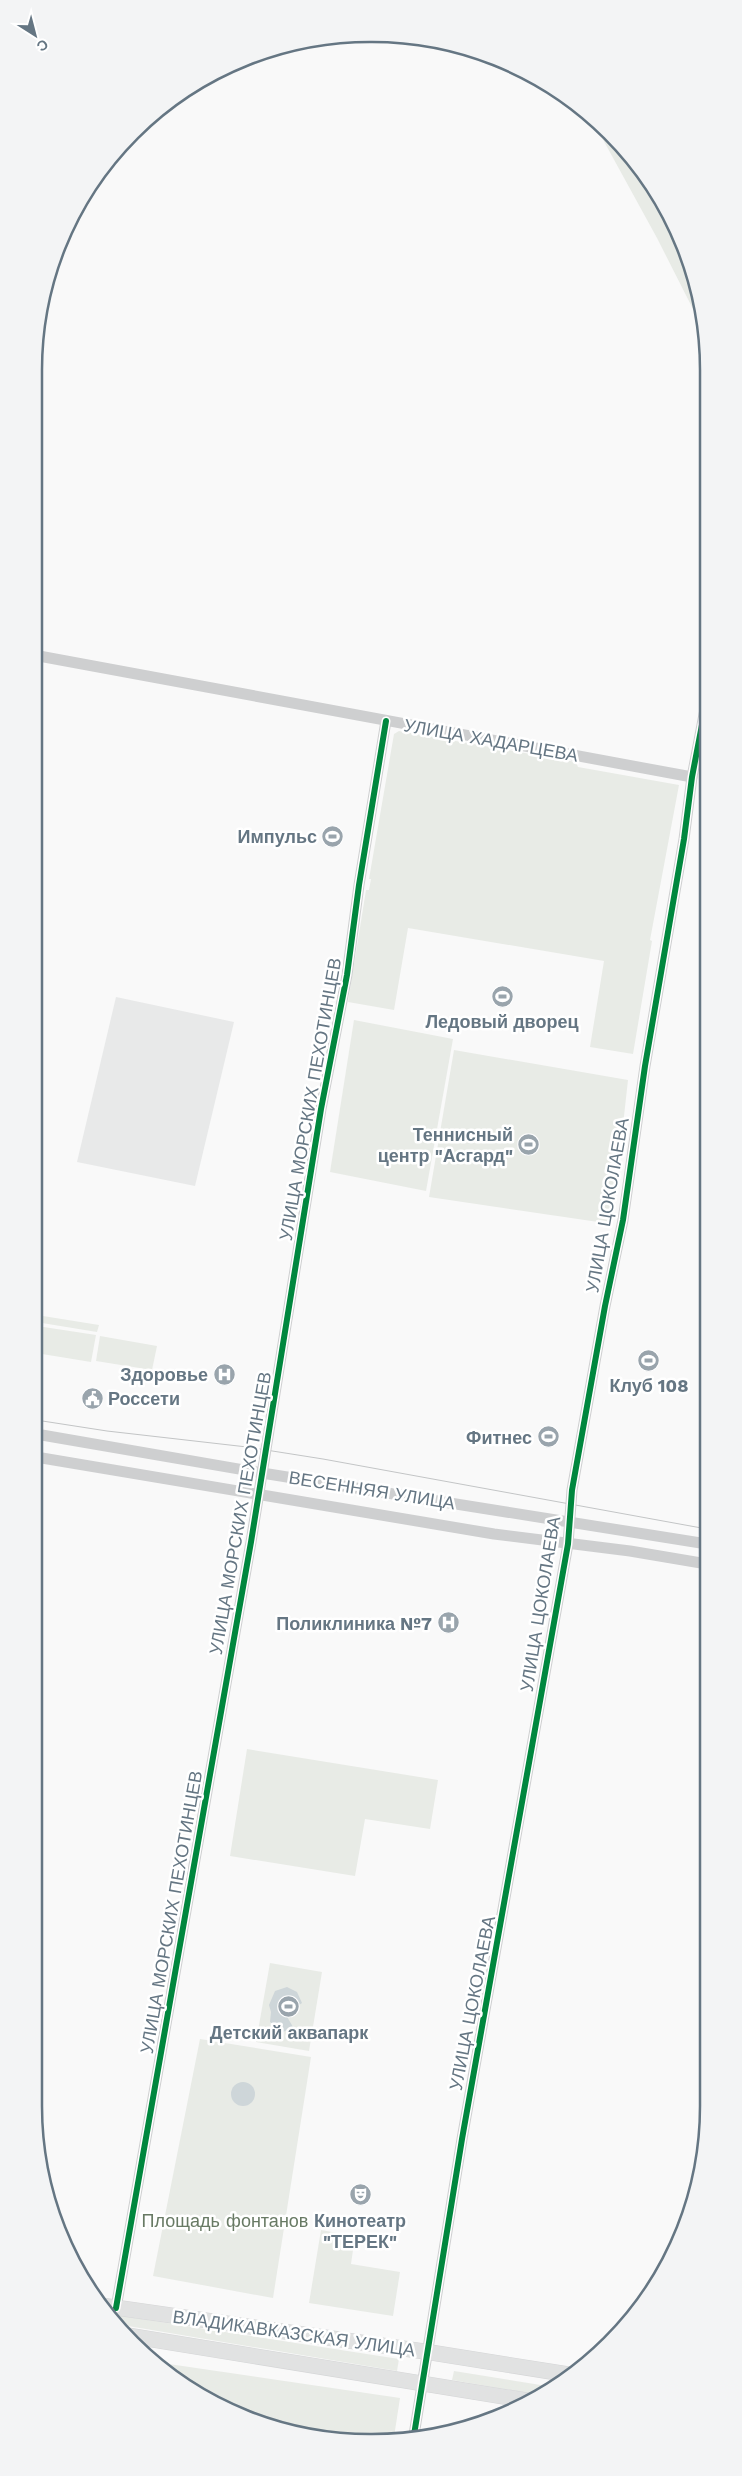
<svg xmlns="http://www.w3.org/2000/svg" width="742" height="2476" font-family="'Work Sans',sans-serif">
  <rect width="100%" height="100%" fill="#f9f9f9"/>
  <polygon fill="#e8e9e9" points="116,997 234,1022 195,1186 77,1162"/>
  <g fill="#e8ebe6">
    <polygon points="595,125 624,148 674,222 702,317 695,313 657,238"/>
    <polygon points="399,731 576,762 578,767 679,785 650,940 652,941 633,1054 590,1047 604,961 408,928 394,1010 348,1002 366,890 369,890 371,879 369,879 394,734"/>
    <polygon points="354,1020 453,1039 426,1191 330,1172"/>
    <polygon points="454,1050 628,1080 612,1224 429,1197"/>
    <polygon points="43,1316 99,1325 97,1332 42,1323"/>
    <polygon points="37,1326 96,1335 91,1362 36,1353"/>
    <polygon points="100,1336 157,1346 152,1370 96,1361"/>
    <polygon points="247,1749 438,1780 430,1829 365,1819 355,1876 230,1856"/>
    <polygon points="270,1963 322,1972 309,2051 256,2042"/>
    <polygon points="200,2039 311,2057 273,2298 153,2276"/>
    <polygon points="321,2230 355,2236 351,2264 400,2272 393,2316 309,2303"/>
    <polygon points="109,2314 399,2359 397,2371 116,2324"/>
    <path d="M 155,2362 L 400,2398 L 394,2437 C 379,2438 363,2442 348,2441 C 283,2438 203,2407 155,2362 Z"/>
    <polygon points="454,2371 553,2387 540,2395 452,2380"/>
  </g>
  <g fill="#ced6d9">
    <polygon points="287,1987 297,1992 302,2003 299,2005 292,2001 288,2003 286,2015 293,2027 283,2032 270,2022 271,2012 269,2005 275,1991"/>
    <circle cx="243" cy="2094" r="12"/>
  </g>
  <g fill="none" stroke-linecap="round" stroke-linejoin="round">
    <defs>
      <g id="major">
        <polyline points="105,2306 428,2352 572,2375"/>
        <polyline points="125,2335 530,2401"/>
      </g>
    </defs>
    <use href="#major" stroke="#d5d6d7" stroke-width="16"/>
    <g stroke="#cecfd0" stroke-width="11">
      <polyline points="39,656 692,777"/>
      <polyline points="36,1434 262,1473 707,1544"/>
      <polyline points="36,1457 494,1534 630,1551 707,1564"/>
      <polyline points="116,2308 251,1542 321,1109 347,975 359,885 386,721"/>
      <polyline points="414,2435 462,2139 568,1544 572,1490 605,1306 623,1220 645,1066 684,839 692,777 706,704"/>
    </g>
    <use href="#major" stroke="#e1e2e2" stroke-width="15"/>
    <polyline stroke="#c3c5c6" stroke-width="1" points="36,1420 107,1431 247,1447 323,1459 707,1529"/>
    <defs>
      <g id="cycleway">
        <polyline points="116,2308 251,1542 321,1109 347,975 359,885 386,721"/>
        <polyline points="414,2435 462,2139 568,1544 572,1490 605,1306 623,1220 645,1066 684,839 692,777 706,704"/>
      </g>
    </defs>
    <use href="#cycleway" stroke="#fff" stroke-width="9"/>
    <use href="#cycleway" stroke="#00873e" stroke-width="6"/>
  </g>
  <defs>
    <symbol id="stadium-disc" viewBox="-11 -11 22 22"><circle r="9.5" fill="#99a4ac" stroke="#fff"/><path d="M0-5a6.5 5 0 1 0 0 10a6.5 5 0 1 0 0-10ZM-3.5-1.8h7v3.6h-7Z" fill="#fff"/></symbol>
    <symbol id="hospital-disc" viewBox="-11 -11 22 22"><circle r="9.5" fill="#99a4ac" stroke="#fff"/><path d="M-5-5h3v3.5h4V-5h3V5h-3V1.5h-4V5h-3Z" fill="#fff"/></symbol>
    <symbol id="civic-disc" viewBox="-11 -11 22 22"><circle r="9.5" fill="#99a4ac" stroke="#fff"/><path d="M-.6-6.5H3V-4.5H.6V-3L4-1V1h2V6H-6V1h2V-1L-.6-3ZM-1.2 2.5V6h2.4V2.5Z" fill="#fff"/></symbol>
    <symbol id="theatre-disc" viewBox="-11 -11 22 22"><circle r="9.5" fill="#99a4ac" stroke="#fff"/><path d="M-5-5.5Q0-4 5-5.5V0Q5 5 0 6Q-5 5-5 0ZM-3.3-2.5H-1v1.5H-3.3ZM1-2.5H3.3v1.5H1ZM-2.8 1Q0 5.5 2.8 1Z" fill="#fff"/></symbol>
  </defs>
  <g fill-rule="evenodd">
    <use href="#stadium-disc" x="320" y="824" width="25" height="25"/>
    <use href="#stadium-disc" x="490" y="984" width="25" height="25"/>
    <use href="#stadium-disc" x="516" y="1132" width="25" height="25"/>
    <use href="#stadium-disc" x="636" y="1348" width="25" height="25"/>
    <use href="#hospital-disc" x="212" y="1362" width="25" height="25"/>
    <use href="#civic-disc" x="80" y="1386" width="25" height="25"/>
    <use href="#stadium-disc" x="536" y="1424" width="25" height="25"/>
    <use href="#hospital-disc" x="436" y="1610" width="25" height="25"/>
    <use href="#stadium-disc" x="276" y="1994" width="25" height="25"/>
    <use href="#theatre-disc" x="348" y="2182" width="25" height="25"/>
  </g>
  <g text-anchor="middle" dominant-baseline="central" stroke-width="5" stroke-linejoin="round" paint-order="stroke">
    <g font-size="18" fill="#657683" stroke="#fff">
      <text transform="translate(491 740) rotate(10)">УЛИЦА ХАДАРЦЕВА</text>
      <text transform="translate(310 1099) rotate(-80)">УЛИЦА МОРСКИХ ПЕХОТИНЦЕВ</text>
      <text transform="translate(607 1205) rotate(-80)">УЛИЦА ЦОКОЛАЕВА</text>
      <text transform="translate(372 1490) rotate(9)">ВЕСЕННЯЯ УЛИЦА</text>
      <text transform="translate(240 1513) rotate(-80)">УЛИЦА МОРСКИХ ПЕХОТИНЦЕВ</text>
      <text transform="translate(540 1604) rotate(-81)">УЛИЦА ЦОКОЛАЕВА</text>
      <text transform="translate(171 1912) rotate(-80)">УЛИЦА МОРСКИХ ПЕХОТИНЦЕВ</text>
      <text transform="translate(472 2003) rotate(-79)">УЛИЦА ЦОКОЛАЕВА</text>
      <text transform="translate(294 2333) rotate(8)">ВЛАДИКАВКАЗСКАЯ УЛИЦА</text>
    </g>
    <g font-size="18" font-weight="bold" fill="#657683" stroke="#fff" text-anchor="end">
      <text x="317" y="836">Импульс</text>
      <text x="502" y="1021" text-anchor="middle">Ледовый дворец</text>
      <text x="513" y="1134">Теннисный<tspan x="513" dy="21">центр "Асгард"</tspan></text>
      <text x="208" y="1374">Здоровье</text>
      <text x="649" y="1385" text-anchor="middle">Клуб 108</text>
      <text x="108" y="1398" text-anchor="start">Россети</text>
      <text x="532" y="1437">Фитнес</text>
      <text x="432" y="1623">Поликлиника №7</text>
      <text x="289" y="2032" text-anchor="middle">Детский аквапарк</text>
      <text x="360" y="2220" text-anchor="middle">Кинотеатр<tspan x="360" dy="21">"ТЕРЕК"</tspan></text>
    </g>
    <g font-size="18" fill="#687a64" stroke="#fff">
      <text x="225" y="2220">Площадь фонтанов</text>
    </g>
  </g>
  <path d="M0 0H742V2476H0ZM370 42H372A328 328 0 0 1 700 370V2106A328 328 0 0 1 372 2434H370A328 328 0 0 1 42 2106V370A328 328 0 0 1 370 42Z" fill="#f3f4f5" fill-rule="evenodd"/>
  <path fill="none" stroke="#657683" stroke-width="2.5" d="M370 42H372A328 328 0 0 1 700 370V2106A328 328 0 0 1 372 2434H370A328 328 0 0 1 42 2106V370A328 328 0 0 1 370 42Z"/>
  <g transform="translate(35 35) rotate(144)" stroke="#ffffff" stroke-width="4" paint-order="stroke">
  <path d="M0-4L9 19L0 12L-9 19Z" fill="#657683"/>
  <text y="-8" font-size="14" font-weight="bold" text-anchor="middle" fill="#657683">С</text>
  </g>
</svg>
